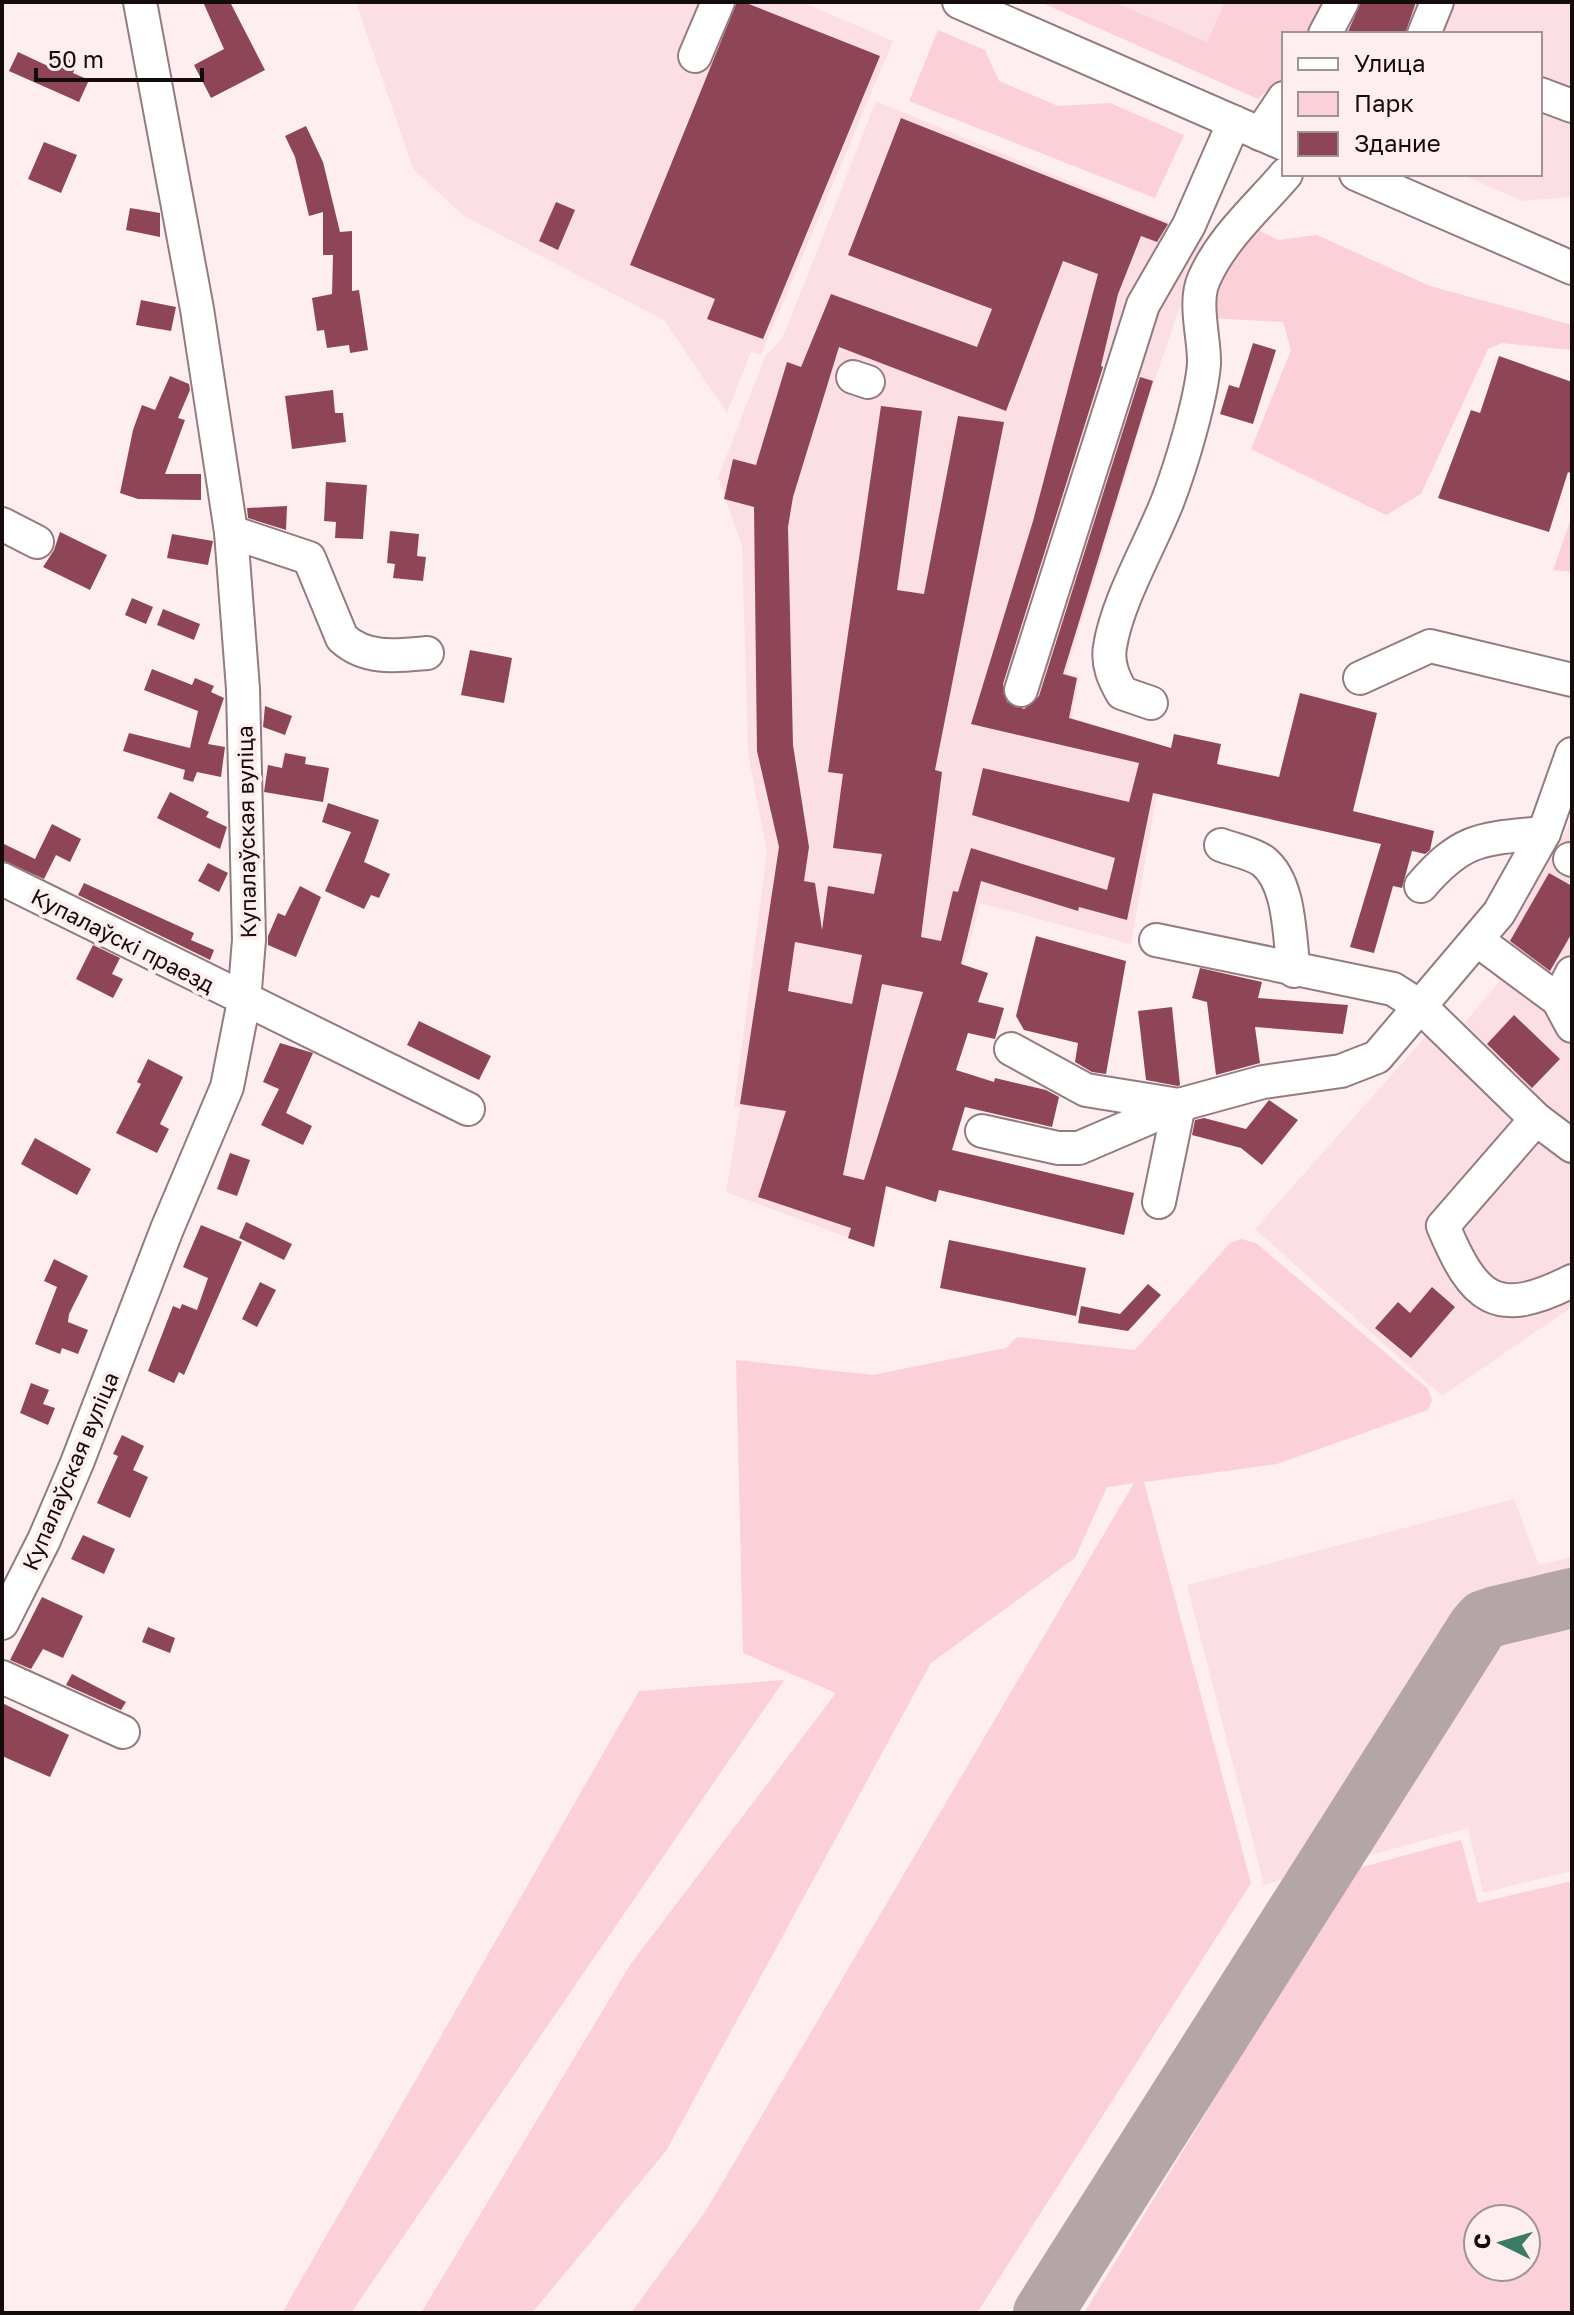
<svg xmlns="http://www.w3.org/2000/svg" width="1574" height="2315" font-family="'Golos Text',sans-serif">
  <rect width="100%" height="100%" fill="#feeef0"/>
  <g fill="#fcdfe4">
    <polygon points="356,2 802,2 893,41 761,355 751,352 727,413 664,320 464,216 413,169"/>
    <polygon points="1114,2 1572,2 1572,197 1522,201 1461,174 1540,174 1540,34 1284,34 1284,98 1196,60 1206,42"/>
    <polygon points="876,101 1204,237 1154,382 1066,673 1079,676 1072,718 1165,746 1131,944 980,903 969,947 886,1195 874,1247 726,1192 740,1108 734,1106 767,851 748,754 742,546 718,478 765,357 783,337"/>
    <polygon points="1572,820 1572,1307 1442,1396 1255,1229 1426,1036 1441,1051 1499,982 1486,963 1513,925"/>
    <polygon points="1514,1499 1539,1565 1572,1557 1572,1871 1483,1893 1468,1828 1264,1885 1187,1585"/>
  </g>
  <g fill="#fcd0d8" fill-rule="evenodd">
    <polygon points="1040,2 1114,2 1207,42 1225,2 1327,2 1318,34 1284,34 1284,75 1258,99"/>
    <polygon points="938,30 985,50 999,81 1058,106 1110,103 1184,135 1155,198 909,101"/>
    <polygon points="1251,226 1278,240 1317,235 1430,286 1572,325 1572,350 1502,343 1488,349 1421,494 1386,515 1251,449 1291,350 1283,322 1210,318 1211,281"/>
    <polygon points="1572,516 1572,572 1553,570"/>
    <polygon points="1241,1239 1256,1243 1428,1389 1432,1400 1428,1410 1277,1464 1144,1482 1251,1883 977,2313 631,2313 705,2212 1134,1483 1107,1487 1075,1558 931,1663 666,2151 532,2313 421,2313 630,1965 836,1693 743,1653 736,1360 873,1375 1006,1348 1017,1337 1135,1350 1230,1243"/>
    <polygon points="784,1680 351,2313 282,2313 639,1691"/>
    <path d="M 1461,1840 L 1478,1903 L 1572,1881 L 1572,2313 L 1084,2313 L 1355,1869 ZM 1526,2219 L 1526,2267 L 1478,2267 L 1478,2219 Z"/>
  </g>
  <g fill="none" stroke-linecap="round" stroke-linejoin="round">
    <polyline stroke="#b4a6a8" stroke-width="60" points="1043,2313 1477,1628 1484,1620 1496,1616 1572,1598"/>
  </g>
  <g fill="#8e4657" fill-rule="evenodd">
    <polygon points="203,2 230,2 265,70 211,98 194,65 224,49"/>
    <polygon points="744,2 880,56 763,339 707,319 715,299 630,265 737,2"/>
    <polygon points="1361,2 1416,2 1405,34 1347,34"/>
    <polygon points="18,52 48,66 54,53 77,63 73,73 89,80 79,102 9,71"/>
    <path d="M 901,118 L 1168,224 L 1157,242 L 1141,236 L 1118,294 L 1101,366 L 1103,367 L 1003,684 L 1007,702 L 1024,709 L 1039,696 L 1140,377 L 1153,381 L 1063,674 L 1077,678 L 1069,718 L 1171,748 L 1174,734 L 1221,744 L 1217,764 L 1279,777 L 1300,693 L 1377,713 L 1353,811 L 1434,831 L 1430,850 L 1425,854 L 1412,851 L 1402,888 L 1393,886 L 1374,953 L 1350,947 L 1381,844 L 1153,793 L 1127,920 L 1079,907 L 1078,911 L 981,881 L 961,964 L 988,973 L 978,1002 L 1004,1008 L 995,1039 L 968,1033 L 956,1070 L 994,1082 L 995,1078 L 1046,1090 L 1059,1097 L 1052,1127 L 965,1107 L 952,1150 L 1134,1193 L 1124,1235 L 939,1190 L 936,1202 L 886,1186 L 874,1247 L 848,1238 L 851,1228 L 758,1197 L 786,1111 L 740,1104 L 779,847 L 757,751 L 754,507 L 724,499 L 733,459 L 756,465 L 787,362 L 801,367 L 831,294 L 977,347 L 992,309 L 848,255 ZM 1063,261 L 1098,274 L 1033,521 L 971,724 L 1139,763 L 1129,802 L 983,768 L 972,815 L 1115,858 L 1107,890 L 971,848 L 958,892 L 953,891 L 941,941 L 921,937 L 942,772 L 935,770 L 1004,422 L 958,416 L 924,594 L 897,590 L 922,411 L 881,406 L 828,772 L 843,774 L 833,848 L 882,854 L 874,894 L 828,886 L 822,930 L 815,883 L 804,881 L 809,847 L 793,745 L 788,527 L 793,497 L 839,347 L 1006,411 ZM 795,942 L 862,955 L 852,1004 L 788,991 ZM 882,984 L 923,992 L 864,1180 L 843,1175 Z"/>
    <polygon points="306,126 323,162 340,232 352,231 352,291 359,290 368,350 350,353 349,345 327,348 324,330 317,331 312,298 332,294 333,255 323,255 323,212 309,216 295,157 285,136"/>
    <polygon points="44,142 77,155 61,193 28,179"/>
    <polygon points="556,202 575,210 558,250 539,241"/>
    <polygon points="130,208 160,213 160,237 126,230"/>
    <polygon points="141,300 176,307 171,331 136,325"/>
    <polygon points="1253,343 1276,350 1253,424 1220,414 1229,385 1239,388"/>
    <polygon points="1499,356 1572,382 1572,474 1568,472 1549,532 1438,498 1471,410 1480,413"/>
    <polygon points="170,376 189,384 190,390 178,418 185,420 165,474 201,474 201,500 138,499 120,493 133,430 142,405 155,410"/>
    <polygon points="333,390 335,413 343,413 346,442 292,449 285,396"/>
    <polygon points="326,482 367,485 363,539 335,538 336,522 324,521"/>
    <polygon points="287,506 286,530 248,518 247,508"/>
    <polygon points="390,531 419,534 417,556 426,557 423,581 393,578 395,564 387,563"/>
    <polygon points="60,532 107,555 90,590 43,567 54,550"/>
    <polygon points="172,534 213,541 208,565 167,558"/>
    <polygon points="132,598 153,607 146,624 125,615"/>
    <polygon points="163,609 200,624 194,640 157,625"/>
    <polygon points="470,650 512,658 504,703 461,695"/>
    <polygon points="152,669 192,685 195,678 214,686 211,692 224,698 208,744 225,747 221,777 197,772 193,782 183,779 185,770 123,751 129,733 190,748 198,711 144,690"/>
    <polygon points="265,706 292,716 285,735 263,727"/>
    <polygon points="285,753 306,757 305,764 329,768 323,802 264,792 268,765 282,768"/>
    <polygon points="170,792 209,812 206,817 227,827 220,849 157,818"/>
    <polygon points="328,803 379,820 364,862 390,874 379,898 371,895 364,909 325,891 351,832 322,822"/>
    <polygon points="52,824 81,839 70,862 56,855 44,879 2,860 2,843 35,859"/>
    <polygon points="208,863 228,873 219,892 198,881"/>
    <polygon points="1549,873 1572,886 1572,933 1550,971 1510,941"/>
    <polygon points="84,883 194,933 191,940 214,950 210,960 78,895"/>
    <polygon points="300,886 321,897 296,957 268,945 268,936 278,913 285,916"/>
    <polygon points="1036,936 1126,961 1106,1074 1092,1072 1075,1062 1078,1043 1024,1030 1016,1016"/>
    <polygon points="93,945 120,958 112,974 123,979 113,998 76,979"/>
    <polygon points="1200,968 1262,982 1258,998 1348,1005 1343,1034 1255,1027 1260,1063 1216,1075 1207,1002 1192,998"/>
    <polygon points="1172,1007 1180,1085 1178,1086 1146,1080 1138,1011"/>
    <polygon points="1514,1015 1560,1059 1532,1088 1487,1044"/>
    <polygon points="419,1021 491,1056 479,1080 407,1045"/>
    <polygon points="280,1043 313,1053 286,1113 312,1126 303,1145 261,1125 279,1089 263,1082"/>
    <polygon points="148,1059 183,1077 160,1124 169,1129 157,1153 116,1133 141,1084 137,1082"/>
    <polygon points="1269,1100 1298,1120 1262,1165 1241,1148 1192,1135 1195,1120 1204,1118 1246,1129"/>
    <polygon points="35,1138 91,1169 77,1195 21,1164"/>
    <polygon points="230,1153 250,1160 237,1196 217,1189"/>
    <polygon points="246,1222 292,1244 284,1260 239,1238"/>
    <polygon points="201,1225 242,1242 184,1375 179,1372 174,1383 148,1371 173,1306 180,1309 182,1304 197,1310 208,1278 183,1267"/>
    <polygon points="949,1240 1086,1268 1076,1316 940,1288"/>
    <polygon points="54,1259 88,1276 69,1314 68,1322 88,1330 78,1354 62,1348 60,1354 35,1344 57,1287 44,1281"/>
    <polygon points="260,1282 276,1290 257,1327 242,1319"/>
    <polygon points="1148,1284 1161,1295 1128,1331 1078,1323 1081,1306 1120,1314"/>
    <polygon points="1432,1287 1455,1307 1411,1358 1375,1328 1398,1302 1410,1313"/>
    <polygon points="31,1383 49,1390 43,1404 55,1408 48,1425 20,1413"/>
    <polygon points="122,1435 144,1446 133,1470 148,1477 130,1518 97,1503 118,1456 113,1454"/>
    <polygon points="83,1535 115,1549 104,1574 71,1559"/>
    <polygon points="42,1597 83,1616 63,1658 43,1649 31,1669 10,1660"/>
    <polygon points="148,1627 175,1638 170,1653 142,1642"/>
    <polygon points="72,1674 126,1702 121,1710 66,1685"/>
    <polygon points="2,1703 69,1735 50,1777 2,1756"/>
  </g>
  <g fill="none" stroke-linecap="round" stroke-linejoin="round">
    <defs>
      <g id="minor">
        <polyline points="959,2 1284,144"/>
        <polyline points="1325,34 1342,2"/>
        <polyline points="1424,34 1437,2"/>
        <polyline points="695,56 718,2"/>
        <polyline points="1540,94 1572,106"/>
        <polyline points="1260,134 1284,98"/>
        <polyline points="1356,174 1572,268"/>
        <polyline points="853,377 868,382"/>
        <polyline points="2,524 37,542"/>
        <path d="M 231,532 L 309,558 L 342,638 C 366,660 396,656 427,653"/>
        <polyline points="1360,678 1430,646 1572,680"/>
        <polyline points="1021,690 1143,305 1189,225 1234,122"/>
        <path d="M 1151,703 L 1122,693 C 1114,679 1107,664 1110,647 C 1117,601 1151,544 1168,500 C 1181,466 1201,400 1204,364 C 1205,339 1193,303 1204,279 C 1222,238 1257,208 1286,174"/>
        <path d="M 1221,845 C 1234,850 1252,853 1263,861 C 1291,883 1289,938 1294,971"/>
        <polyline points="1570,859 1572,860"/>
        <polyline points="2,879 468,1109"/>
        <path d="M 1421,886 C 1463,837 1482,839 1544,833"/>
        <polyline points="1156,940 1393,989 1421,1007 1536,1119 1572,1146"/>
        <polyline points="1477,940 1558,1000 1572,1026"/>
        <polyline points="1558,1000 1572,973"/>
        <polyline points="1011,1049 1086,1090 1179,1105 1159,1202"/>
        <path d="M 1536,1119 L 1443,1226 C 1474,1299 1495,1320 1572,1281"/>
        <polyline points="982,1131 1058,1148 1079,1148 1179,1105 1263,1082 1341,1071 1377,1057 1499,913 1544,833 1572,754"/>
        <polyline points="2,1623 44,1540 77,1463 167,1229 227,1087 244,1001 249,940 243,689 231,532 197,309 140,2"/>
        <polyline points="2,1677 123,1732"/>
      </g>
    </defs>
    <use href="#minor" stroke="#937b7f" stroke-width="36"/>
    <use href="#minor" stroke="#fff" stroke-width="32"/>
  </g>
  <g text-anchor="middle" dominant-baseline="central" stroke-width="8" stroke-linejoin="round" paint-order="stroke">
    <g font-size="22" fill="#130b0c" stroke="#feeef0">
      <text transform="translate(246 832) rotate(-91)">Купалаўская вуліца</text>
      <text transform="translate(123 940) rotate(27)">Купалаўскі праезд</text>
      <text transform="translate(70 1471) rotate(-67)">Купалаўская вуліца</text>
    </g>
  </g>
  <rect width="1574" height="2315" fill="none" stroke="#130b0c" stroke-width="8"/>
  <rect x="1282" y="32" width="260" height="144" fill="#feeef0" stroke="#a09395" stroke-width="2"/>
  <rect x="1298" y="58" width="40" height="12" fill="#ffffff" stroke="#a09395" stroke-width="2"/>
  <text x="1354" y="72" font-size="24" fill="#130b0c">Улица</text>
  <rect x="1298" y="92" width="40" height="24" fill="#fcd0d8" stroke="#a09395" stroke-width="2"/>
  <text x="1354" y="112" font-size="24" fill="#130b0c">Парк</text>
  <rect x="1298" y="132" width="40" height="24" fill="#8e4657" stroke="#a09395" stroke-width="2"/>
  <text x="1354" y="152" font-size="24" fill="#130b0c">Здание</text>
  <g transform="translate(1502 2243) rotate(275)"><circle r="38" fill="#feeef0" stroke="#a09395" stroke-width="2"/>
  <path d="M0-6L14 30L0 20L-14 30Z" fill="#3d7a65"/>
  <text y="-12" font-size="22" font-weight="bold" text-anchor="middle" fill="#130b0c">С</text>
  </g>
  <path d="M36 68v12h166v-12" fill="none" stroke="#130b0c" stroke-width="4"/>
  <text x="48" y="68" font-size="24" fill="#130b0c" stroke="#feeef0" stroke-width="6" paint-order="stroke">50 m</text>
</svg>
